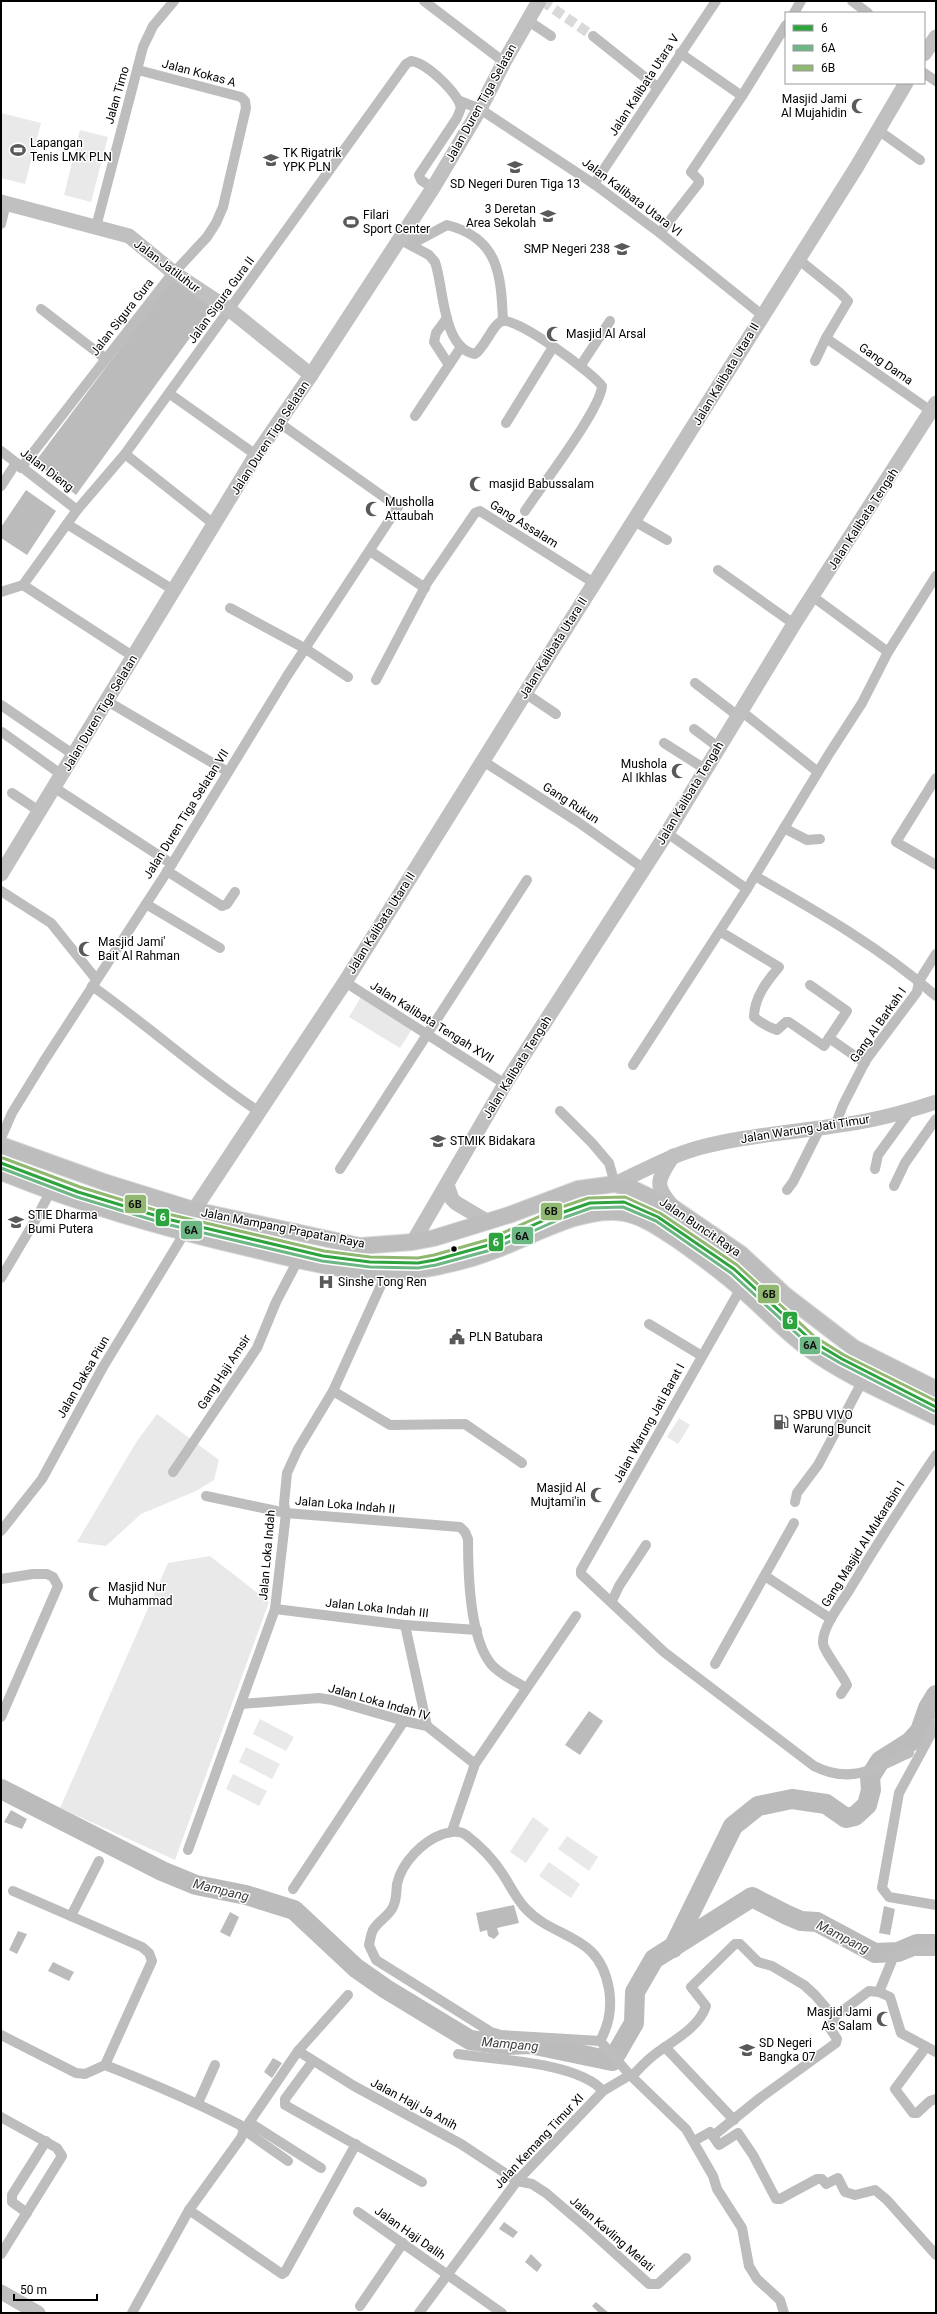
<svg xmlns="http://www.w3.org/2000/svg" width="937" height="2314" font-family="Roboto,sans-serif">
  <rect width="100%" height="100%" fill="#fff"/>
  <g fill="#e9e9e9">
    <polygon points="1,113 41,123 25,184 1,178"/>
    <polygon points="80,130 108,137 91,202 64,195"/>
    <polygon points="361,997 412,1029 400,1048 349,1017"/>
    <polygon points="157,1414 219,1460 214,1480 196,1491 141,1514 106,1546 77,1542 137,1441"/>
    <polygon points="679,1418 690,1425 678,1444 667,1437"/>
    <polygon points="210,1556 269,1602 175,1860 60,1808 168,1563"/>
    <polygon points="260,1719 294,1737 286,1751 253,1734"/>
    <polygon points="246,1747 280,1764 272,1779 239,1762"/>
    <polygon points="233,1774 267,1791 259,1806 226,1789"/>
    <polygon points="533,1817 549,1829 526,1863 510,1852"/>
    <polygon points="567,1836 598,1857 589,1871 558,1849"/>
    <polygon points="549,1862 580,1884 571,1898 539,1876"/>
  </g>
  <g fill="#bbb">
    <polygon points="172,279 213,306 76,495 35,462"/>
    <polygon points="26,490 56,511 27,555 1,538 1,527"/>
    <polygon points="589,1711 603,1721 580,1755 565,1745"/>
    <polygon points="11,1810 27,1819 22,1829 4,1822"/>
    <polygon points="514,1905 519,1923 497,1928 499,1934 494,1939 488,1936 487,1930 480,1932 476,1913"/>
    <polygon points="884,1906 895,1909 890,1935 879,1933"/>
    <polygon points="230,1912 239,1917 230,1937 220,1932"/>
    <polygon points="18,1931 27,1934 17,1954 9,1950"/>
    <polygon points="53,1962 74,1972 69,1981 48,1971"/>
    <polygon points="273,2058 282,2063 272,2078 264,2072"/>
    <polygon points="504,2222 518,2232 513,2238 499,2229"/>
    <polygon points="531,2254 542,2265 537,2272 525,2262"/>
    <polygon points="596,2302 609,2313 599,2313 592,2306"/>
  </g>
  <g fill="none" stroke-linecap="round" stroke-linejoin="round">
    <g stroke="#bbb" stroke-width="20">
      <polyline points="1,1789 162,1871 196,1885 246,1895 294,1910 356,1968 386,1989 470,2040 507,2045 530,2044 612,2061 634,2023 635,1992 654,1959 752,1897 787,1915 801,1921 817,1922 875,1953 898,1952 917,1944 936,1944"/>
      <polyline points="673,1948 733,1826 758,1806 792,1799 826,1804 846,1818 855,1816 867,1805 871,1790 870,1777 880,1761 910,1742 920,1731 928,1708 936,1695"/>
    </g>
    <polyline stroke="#d9d9d9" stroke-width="10" stroke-dasharray="10 5" stroke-linecap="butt" points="542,1 593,36"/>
    <defs>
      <g id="primary">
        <polyline points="1,1145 104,1182 194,1210 360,1246 413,1242 434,1238 509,1215 578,1189 615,1184 633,1189 675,1209 741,1254 785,1295 854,1348 936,1389"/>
        <path d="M 1,1172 C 84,1206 169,1230 256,1250 C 307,1262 360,1277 413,1271 C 442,1267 470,1260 498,1249 C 535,1235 584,1206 624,1213 C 645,1217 662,1230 679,1241 C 700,1256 721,1271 740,1288 C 764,1308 784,1331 809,1349 C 847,1377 894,1396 936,1417"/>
      </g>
    </defs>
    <use href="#primary" stroke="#dbdbdb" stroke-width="18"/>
    <g stroke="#bdbdbd" stroke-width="10">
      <polyline points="424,1 504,62"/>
      <polyline points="852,1 868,13"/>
      <polyline points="794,13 801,1"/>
      <polyline points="527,20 551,36"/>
      <polyline points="593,36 657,87"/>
      <polyline points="680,53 742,96"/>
      <polyline points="924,73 936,81"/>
      <polyline points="460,101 480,109 594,184 660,233 762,315"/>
      <polyline points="878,130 920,160"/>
      <polyline points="594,184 716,1"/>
      <polyline points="1,224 6,203"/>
      <polyline points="96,227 143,47 153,26 174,1"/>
      <path d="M 405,233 L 419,240 L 447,225 C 499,238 501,275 503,321"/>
      <polyline points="660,233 699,183 699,180 691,172 742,96 786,25"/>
      <path d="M 401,240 L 429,255 L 435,262 C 444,287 442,348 475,354 C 485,347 493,324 502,321 C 517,317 593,373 602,386 C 601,409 540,488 525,511"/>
      <polyline points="798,259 840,293 848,301 826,338 815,361"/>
      <polyline points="41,309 106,359"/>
      <polyline points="447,318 436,333 434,342 449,365"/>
      <polyline points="826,338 931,411"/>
      <polyline points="581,365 610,321"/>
      <polyline points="170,394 256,455"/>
      <polyline points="415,416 461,347"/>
      <polyline points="506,423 553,347"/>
      <polyline points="1,451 77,510"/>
      <polyline points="125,454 215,525"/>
      <polyline points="21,468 168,279 207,237 216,223 223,207 246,108 245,101 241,97 138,70"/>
      <polyline points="1,486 16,463"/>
      <polyline points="634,521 667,540"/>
      <polyline points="67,524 175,591"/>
      <polyline points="370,551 425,588"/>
      <polyline points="718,570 794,624"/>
      <polyline points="23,585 134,657"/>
      <path d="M 1,592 L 23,585 L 77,510 L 125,454 L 406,64 L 411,61 C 427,63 458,93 461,108 L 457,118 L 419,175 L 421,180 L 433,188"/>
      <polyline points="812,596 888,652"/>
      <polyline points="230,608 306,649 348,677"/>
      <polyline points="376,680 427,583 475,513 480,511 594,583"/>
      <polyline points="695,683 738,716"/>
      <polyline points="525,693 556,714"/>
      <polyline points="107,701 228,772"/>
      <polyline points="1,705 74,755"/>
      <polyline points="741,711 818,772"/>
      <polyline points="694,729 718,747"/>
      <polyline points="2,732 62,775"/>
      <polyline points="664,743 705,769"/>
      <polyline points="483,761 578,822 643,868"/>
      <polyline points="936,778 896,842 936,865"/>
      <polyline points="55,788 172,864"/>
      <polyline points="12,793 39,811"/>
      <polyline points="784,828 807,840 820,839"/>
      <polyline points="667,833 747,889"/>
      <polyline points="167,871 222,906 227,904 235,892"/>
      <path d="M 755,876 C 818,912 881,948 936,996"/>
      <polyline points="1,891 51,923 96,979"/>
      <polyline points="146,904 220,948"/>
      <path d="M 721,932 L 779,967 C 767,981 754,998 754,1017 C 761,1023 768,1027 777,1030 L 786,1022 L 789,1022 L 824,1046 L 829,1038 L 865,1063"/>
      <polyline points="345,982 505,1084"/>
      <polyline points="810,985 847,1011 829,1038"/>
      <path d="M 92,986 C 149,1026 200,1073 258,1111"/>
      <polyline points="633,1065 747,889 829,754 862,703 888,652 936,576"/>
      <polyline points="560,1111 592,1143 609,1163 615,1184"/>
      <polyline points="835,1126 843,1105 866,1060 917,992 919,981 936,954"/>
      <polyline points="1,1138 12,1113 44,1061 172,864 287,676 398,507 278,422"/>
      <polyline points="340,1169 527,880"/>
      <polyline points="875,1169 878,1155 910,1111"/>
      <polyline points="894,1186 905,1163 936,1119"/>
      <polyline points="787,1190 793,1182 820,1128"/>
      <polyline points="1,1278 36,1219 50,1192"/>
      <path d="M 741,1288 L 581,1570 L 581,1574 L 664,1652 L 814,1766 C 851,1785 875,1768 909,1753"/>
      <polyline points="649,1324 702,1356"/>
      <polyline points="333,1391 390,1425 465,1424 522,1463"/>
      <polyline points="173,1472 257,1348 276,1302 298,1260"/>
      <path d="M 206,1496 L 286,1513 L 460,1527 L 465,1532 L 468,1539 C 468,1571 469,1637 491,1664 C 499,1674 515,1681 526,1688"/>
      <polyline points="795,1502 797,1493 818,1465 863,1380"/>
      <polyline points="1,1531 42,1479 103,1367 184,1234"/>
      <polyline points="765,1576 831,1619"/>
      <polyline points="1,1579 33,1574 47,1574 53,1577 58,1586 1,1717"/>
      <polyline points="612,1601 619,1586 646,1545"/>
      <polyline points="275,1609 405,1625 477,1630"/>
      <polyline points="405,1625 427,1726"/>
      <polyline points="715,1664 794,1523"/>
      <path d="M 841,1694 L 847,1685 C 843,1675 823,1650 823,1643 C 822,1627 842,1602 850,1589 C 877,1544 906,1499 936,1455"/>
      <polyline points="241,1704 319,1698 332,1700 404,1721 427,1726 475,1764"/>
      <polyline points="936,1725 899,1793 882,1888 889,1897 936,1905"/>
      <polyline points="452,1831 475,1764 576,1616"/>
      <polyline points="188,1850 275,1609 286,1513 284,1504 287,1473 298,1449 333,1391 387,1272"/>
      <polyline points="293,1889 404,1721"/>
      <polyline points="13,1891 142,1947 149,1953 152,1961 105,2065"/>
      <polyline points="71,1916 99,1861"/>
      <polyline points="879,1992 890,1997 901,2033 936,2052"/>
      <path d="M 1,2035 L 76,2073 L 85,2074 L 105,2065 C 151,2083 196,2102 240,2125 L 244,2130 L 241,2138 L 189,2210 L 132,2313"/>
      <path d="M 600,2041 C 609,2025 612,2007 609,1989 C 599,1932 556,1941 525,1908 C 515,1897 510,1885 502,1873 C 493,1859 479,1845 466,1835 C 459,1830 451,1832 443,1834 C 423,1841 402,1862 397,1884 C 396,1892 397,1899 393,1907 C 389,1916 378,1921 373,1930 C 371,1934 370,1940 369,1945 L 376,1960 L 491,2032 L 501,2035 L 600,2041 L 630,2075 L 686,2129 L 713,2176 L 717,2189 L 742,2228 L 749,2266 L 757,2279 L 780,2300 L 784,2313"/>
      <polyline points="665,2047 734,2120"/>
      <polyline points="926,2047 895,2089 913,2113 917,2113 930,2101 936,2099"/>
      <polyline points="298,2051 354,2086 461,2144 517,2181 532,2184 546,2193 586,2227 649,2284 658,2284 686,2258"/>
      <path d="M 458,2054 C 496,2060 578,2062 603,2091"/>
      <polyline points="310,2065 285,2099 285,2105 422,2182"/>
      <path d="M 632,2076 C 639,2069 646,2061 654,2055 C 671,2042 699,2028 706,2006 L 691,1987 L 735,1944 L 740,1944 L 758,1962 L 772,1966 L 804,1985 L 815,1995 L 834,2017 L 869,1991 L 879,1992 L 893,1958 L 914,1951 L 936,1951"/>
      <polyline points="198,2103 215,2065"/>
      <polyline points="1,2117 57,2148 62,2156 1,2254"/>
      <polyline points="250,2123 321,2168"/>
      <polyline points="713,2136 760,2098 836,2043 837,2039 829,2027 834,2021 834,2017"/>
      <polyline points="694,2141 710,2132 719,2145 738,2133 753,2155 776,2199 780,2199 817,2179 822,2179 826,2184 838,2178 845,2192 855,2195 875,2190 887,2200 936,2255"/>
      <polyline points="288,2161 244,2130 298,2051 348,1995"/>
      <polyline points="189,2210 282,2274 285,2272 356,2144"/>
      <polyline points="358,2212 502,2313"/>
      <polyline points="27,2213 12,2202 12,2195 46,2141"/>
      <polyline points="360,2306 403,2243"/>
      <polyline points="419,2313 517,2181 603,2091 630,2075"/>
    </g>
    <g stroke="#c0c0c0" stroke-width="15">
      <polyline points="924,54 936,37"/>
      <polyline points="1,202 129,236 174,273 230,310 311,375"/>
      <polyline points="1,874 256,455 311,375 433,188 480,109 504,62 539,1"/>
      <path d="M 673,1156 C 656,1181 654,1186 675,1209"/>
      <path d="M 615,1184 C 643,1171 669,1156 698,1148 C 742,1136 788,1133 833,1126 C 868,1122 903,1113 936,1102"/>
      <polyline points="447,1185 452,1199 456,1203 488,1222"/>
      <polyline points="194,1210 345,982 539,671 856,168 906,83"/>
      <polyline points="413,1242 505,1084 667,833 794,624 936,403"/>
      <polyline points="1,2292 38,2313"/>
    </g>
    <use href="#primary" stroke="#bdbdbd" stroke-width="16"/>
    <defs>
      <polyline id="bus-1" points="1,1163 78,1192 167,1219 323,1256 370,1262 418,1263 435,1260 489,1245 558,1214 590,1203 624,1202 658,1217 734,1269 812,1341 842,1359 936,1407"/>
      <polyline id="bus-2" points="1,1168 77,1197 166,1224 322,1261 370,1267 418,1268 436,1265 491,1250 560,1219 591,1208 623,1207 656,1221 731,1273 809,1345 840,1363 934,1411"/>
      <polyline id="bus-3" points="3,1158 80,1187 168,1214 324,1251 370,1257 418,1258 434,1255 487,1240 556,1209 588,1198 625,1197 660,1213 737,1265 815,1337 844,1355 936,1401"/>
    </defs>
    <use href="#bus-1" stroke="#fff" stroke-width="6"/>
    <use href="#bus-2" stroke="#fff" stroke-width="6"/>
    <use href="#bus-3" stroke="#fff" stroke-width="6"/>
    <use href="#bus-1" stroke="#2ea43f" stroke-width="3"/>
    <use href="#bus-2" stroke="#6cb784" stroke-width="3"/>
    <use href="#bus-3" stroke="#90b870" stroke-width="3"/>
  </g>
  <defs>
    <symbol id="mosque-bare" viewBox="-9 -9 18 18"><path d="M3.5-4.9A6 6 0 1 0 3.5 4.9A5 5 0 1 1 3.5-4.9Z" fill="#595959" stroke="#fff" stroke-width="2.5" paint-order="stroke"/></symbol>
    <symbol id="stadium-bare" viewBox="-9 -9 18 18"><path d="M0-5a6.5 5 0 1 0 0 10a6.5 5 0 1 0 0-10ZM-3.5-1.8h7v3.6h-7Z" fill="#595959" stroke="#fff" stroke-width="2.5" paint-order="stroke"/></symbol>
    <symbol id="school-bare" viewBox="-9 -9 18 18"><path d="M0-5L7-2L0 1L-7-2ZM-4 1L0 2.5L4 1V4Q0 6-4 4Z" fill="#595959" stroke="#fff" stroke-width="2.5" paint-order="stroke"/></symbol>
    <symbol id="university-bare" viewBox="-9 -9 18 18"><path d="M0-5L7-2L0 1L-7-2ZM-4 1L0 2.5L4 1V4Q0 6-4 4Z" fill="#595959" stroke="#fff" stroke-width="2.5" paint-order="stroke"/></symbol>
    <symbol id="hospital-bare" viewBox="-9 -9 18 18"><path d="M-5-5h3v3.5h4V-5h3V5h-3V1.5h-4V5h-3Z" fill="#595959" stroke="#fff" stroke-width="2.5" paint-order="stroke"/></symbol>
    <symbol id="civic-bare" viewBox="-9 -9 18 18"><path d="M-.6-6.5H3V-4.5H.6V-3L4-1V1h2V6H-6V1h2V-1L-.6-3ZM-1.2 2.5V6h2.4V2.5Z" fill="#595959" stroke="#fff" stroke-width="2.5" paint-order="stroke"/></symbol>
    <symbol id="fuel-bare" viewBox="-9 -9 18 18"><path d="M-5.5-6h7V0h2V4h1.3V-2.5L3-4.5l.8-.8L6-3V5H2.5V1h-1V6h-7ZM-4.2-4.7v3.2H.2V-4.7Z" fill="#595959" stroke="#fff" stroke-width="2.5" paint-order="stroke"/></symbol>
  </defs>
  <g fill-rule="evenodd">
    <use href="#mosque-bare" x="848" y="95" width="22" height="22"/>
    <use href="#stadium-bare" x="7" y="139" width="22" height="22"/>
    <use href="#school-bare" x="260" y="149" width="22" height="22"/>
    <use href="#school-bare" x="504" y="156" width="22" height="22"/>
    <use href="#school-bare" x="537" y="205" width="22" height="22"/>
    <use href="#stadium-bare" x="340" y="211" width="22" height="22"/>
    <use href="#school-bare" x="611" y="238" width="22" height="22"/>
    <use href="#mosque-bare" x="543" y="323" width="22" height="22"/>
    <use href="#mosque-bare" x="466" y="473" width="22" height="22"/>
    <use href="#mosque-bare" x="362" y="498" width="22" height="22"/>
    <use href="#mosque-bare" x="668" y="760" width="22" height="22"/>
    <use href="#mosque-bare" x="75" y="938" width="22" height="22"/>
    <use href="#university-bare" x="427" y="1130" width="22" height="22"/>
    <use href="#university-bare" x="5" y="1211" width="22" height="22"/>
    <use href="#hospital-bare" x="315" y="1271" width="22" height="22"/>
    <use href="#civic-bare" x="446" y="1326" width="22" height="22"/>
    <use href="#fuel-bare" x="770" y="1411" width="22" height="22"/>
    <use href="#mosque-bare" x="587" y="1484" width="22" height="22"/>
    <use href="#mosque-bare" x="85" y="1583" width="22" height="22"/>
    <use href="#mosque-bare" x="873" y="2008" width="22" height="22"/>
    <use href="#school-bare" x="736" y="2039" width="22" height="22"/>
  </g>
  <circle fill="#000" stroke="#fff" stroke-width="1.5" cx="454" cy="1249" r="3.5"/>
  <g text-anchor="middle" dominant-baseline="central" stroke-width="3" stroke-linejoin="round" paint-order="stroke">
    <g font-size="12" fill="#000" stroke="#fff">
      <text transform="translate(199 73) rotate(15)">Jalan Kokas A</text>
      <text transform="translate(644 85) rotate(-57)">Jalan Kalibata Utara V</text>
      <text transform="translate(117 95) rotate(-74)">Jalan Timo</text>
      <text transform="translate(481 103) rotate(-61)">Jalan Duren Tiga Selatan</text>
      <text transform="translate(632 197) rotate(37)">Jalan Kalibata Utara VI</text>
      <text transform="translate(167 266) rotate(37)">Jalan Jatiluhur</text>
      <text transform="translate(221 300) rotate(-54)">Jalan Sigura Gura II</text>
      <text transform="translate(122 317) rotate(-52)">Jalan Sigura Gura</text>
      <text transform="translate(886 364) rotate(35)">Gang Dama</text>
      <text transform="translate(726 374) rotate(-59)">Jalan Kalibata Utara II</text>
      <text transform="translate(270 438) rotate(-57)">Jalan Duren Tiga Selatan</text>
      <text transform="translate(47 470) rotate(37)">Jalan Dieng</text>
      <text transform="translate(863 519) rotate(-57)">Jalan Kalibata Tengah</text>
      <text transform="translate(524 524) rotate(32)">Gang Assalam</text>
      <text transform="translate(553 648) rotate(-58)">Jalan Kalibata Utara II</text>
      <text transform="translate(100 713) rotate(-59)">Jalan Duren Tiga Selatan</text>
      <text transform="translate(690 793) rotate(-59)">Jalan Kalibata Tengah</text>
      <text transform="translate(571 803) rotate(33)">Gang Rukun</text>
      <text transform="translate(186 814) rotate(-58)">Jalan Duren Tiga Selatan VII</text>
      <text transform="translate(381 923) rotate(-58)">Jalan Kalibata Utara II</text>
      <text transform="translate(432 1022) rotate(32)">Jalan Kalibata Tengah XVII</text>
      <text transform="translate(878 1025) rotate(-55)">Gang Al Barkah I</text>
      <text transform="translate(517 1067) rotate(-58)">Jalan Kalibata Tengah</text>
      <text transform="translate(805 1129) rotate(-9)">Jalan Warung Jati Timur</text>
      <text transform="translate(700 1227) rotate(34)">Jalan Buncit Raya</text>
      <text transform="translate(283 1228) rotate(11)">Jalan Mampang Prapatan Raya</text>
      <text transform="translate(224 1372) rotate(-57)">Gang Haji Amsir</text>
      <text transform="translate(83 1377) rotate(-60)">Jalan Daksa Piun</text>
      <text transform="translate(649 1423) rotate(-61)">Jalan Warung Jati Barat I</text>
      <text transform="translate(345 1505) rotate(5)">Jalan Loka Indah II</text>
      <text transform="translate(863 1544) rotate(-58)">Gang Masjid Al Mukarabin I</text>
      <text transform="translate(267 1555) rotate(-85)">Jalan Loka Indah</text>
      <text transform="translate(377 1608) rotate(6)">Jalan Loka Indah III</text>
      <text transform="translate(379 1702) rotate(16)">Jalan Loka Indah IV</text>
      <text transform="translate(414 2104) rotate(28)">Jalan Haji Ja Anih</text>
      <text transform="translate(539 2141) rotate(-47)">Jalan Kemang Timur XI</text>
      <text transform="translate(410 2233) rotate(35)">Jalan Haji Dalih</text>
      <text transform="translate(612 2234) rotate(41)">Jalan Kavling Melati</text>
    </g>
    <g font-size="12" fill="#000" stroke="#fff" text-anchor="start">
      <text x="847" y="99" text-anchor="end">Masjid Jami<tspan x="847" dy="14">Al Mujahidin</tspan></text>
      <text x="30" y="143">Lapangan<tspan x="30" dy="14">Tenis LMK PLN</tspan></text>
      <text x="283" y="153">TK Rigatrik<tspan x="283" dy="14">YPK PLN</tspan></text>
      <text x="515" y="184" text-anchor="middle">SD Negeri Duren Tiga 13</text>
      <text x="536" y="209" text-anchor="end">3 Deretan<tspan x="536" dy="14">Area Sekolah</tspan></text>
      <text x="363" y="215">Filari<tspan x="363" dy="14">Sport Center</tspan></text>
      <text x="610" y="249" text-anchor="end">SMP Negeri 238</text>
      <text x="566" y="334">Masjid Al Arsal</text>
      <text x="489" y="484">masjid Babussalam</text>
      <text x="385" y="502">Musholla<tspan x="385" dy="14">Attaubah</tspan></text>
      <text x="667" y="764" text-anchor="end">Mushola<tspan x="667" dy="14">Al Ikhlas</tspan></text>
      <text x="98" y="942">Masjid Jami'<tspan x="98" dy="14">Bait Al Rahman</tspan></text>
      <text x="450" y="1141">STMIK Bidakara</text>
      <text x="28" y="1215">STIE Dharma<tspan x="28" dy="14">Bumi Putera</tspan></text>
      <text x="338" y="1282">Sinshe Tong Ren</text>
      <text x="469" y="1337">PLN Batubara</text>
      <text x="793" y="1415">SPBU VIVO<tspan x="793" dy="14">Warung Buncit</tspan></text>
      <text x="586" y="1488" text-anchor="end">Masjid Al<tspan x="586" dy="14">Mujtami'in</tspan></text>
      <text x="108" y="1587">Masjid Nur<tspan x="108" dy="14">Muhammad</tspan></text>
      <text x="872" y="2012" text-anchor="end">Masjid Jami<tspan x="872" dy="14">As Salam</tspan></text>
      <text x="759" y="2043">SD Negeri<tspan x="759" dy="14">Bangka 07</tspan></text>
    </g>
    <g font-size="13" font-style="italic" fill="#3f3f3f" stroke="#fff">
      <text transform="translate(221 1890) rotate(14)">Mampang</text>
      <text transform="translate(843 1937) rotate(27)">Mampang</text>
      <text transform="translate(510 2044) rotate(5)">Mampang</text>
    </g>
  </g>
  <g stroke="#fff" stroke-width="1.5">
    <rect x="124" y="1194" width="23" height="20" rx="4" fill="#90b870"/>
    <rect x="540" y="1202" width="23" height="19" rx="4" fill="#90b870"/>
    <rect x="155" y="1208" width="15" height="19" rx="4" fill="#2ea43f"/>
    <rect x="180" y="1220" width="23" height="20" rx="4" fill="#6cb784"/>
    <rect x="511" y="1226" width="23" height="19" rx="4" fill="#6cb784"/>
    <rect x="488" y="1232" width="16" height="20" rx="4" fill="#2ea43f"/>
    <rect x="757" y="1284" width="23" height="20" rx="4" fill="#90b870"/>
    <rect x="782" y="1311" width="16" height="19" rx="4" fill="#2ea43f"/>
    <rect x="799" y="1336" width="22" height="19" rx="4" fill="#6cb784"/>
  </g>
  <g font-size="11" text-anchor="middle" font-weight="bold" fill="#fff">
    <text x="163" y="1221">6</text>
    <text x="496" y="1246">6</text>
    <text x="790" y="1324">6</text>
  </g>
  <g font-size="11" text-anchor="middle" font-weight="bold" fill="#111">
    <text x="135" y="1208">6B</text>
    <text x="551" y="1215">6B</text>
    <text x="191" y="1234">6A</text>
    <text x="522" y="1240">6A</text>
    <text x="769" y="1298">6B</text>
    <text x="810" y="1349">6A</text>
  </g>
  <rect width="937" height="2314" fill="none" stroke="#000000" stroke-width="4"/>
  <rect x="785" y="12" width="140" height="72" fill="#ffffff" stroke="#999999"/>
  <rect x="793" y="25" width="20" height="6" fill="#2ea43f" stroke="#999999"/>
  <text x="821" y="32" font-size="12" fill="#000000">6</text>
  <rect x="793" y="45" width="20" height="6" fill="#6cb784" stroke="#999999"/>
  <text x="821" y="52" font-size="12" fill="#000000">6A</text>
  <rect x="793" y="65" width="20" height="6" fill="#90b870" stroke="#999999"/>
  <text x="821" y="72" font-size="12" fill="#000000">6B</text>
  <path d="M14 2294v6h83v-6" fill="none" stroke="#000000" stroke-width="2"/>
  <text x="20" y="2294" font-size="12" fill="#000000" stroke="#ffffff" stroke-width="3" paint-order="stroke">50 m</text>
</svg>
